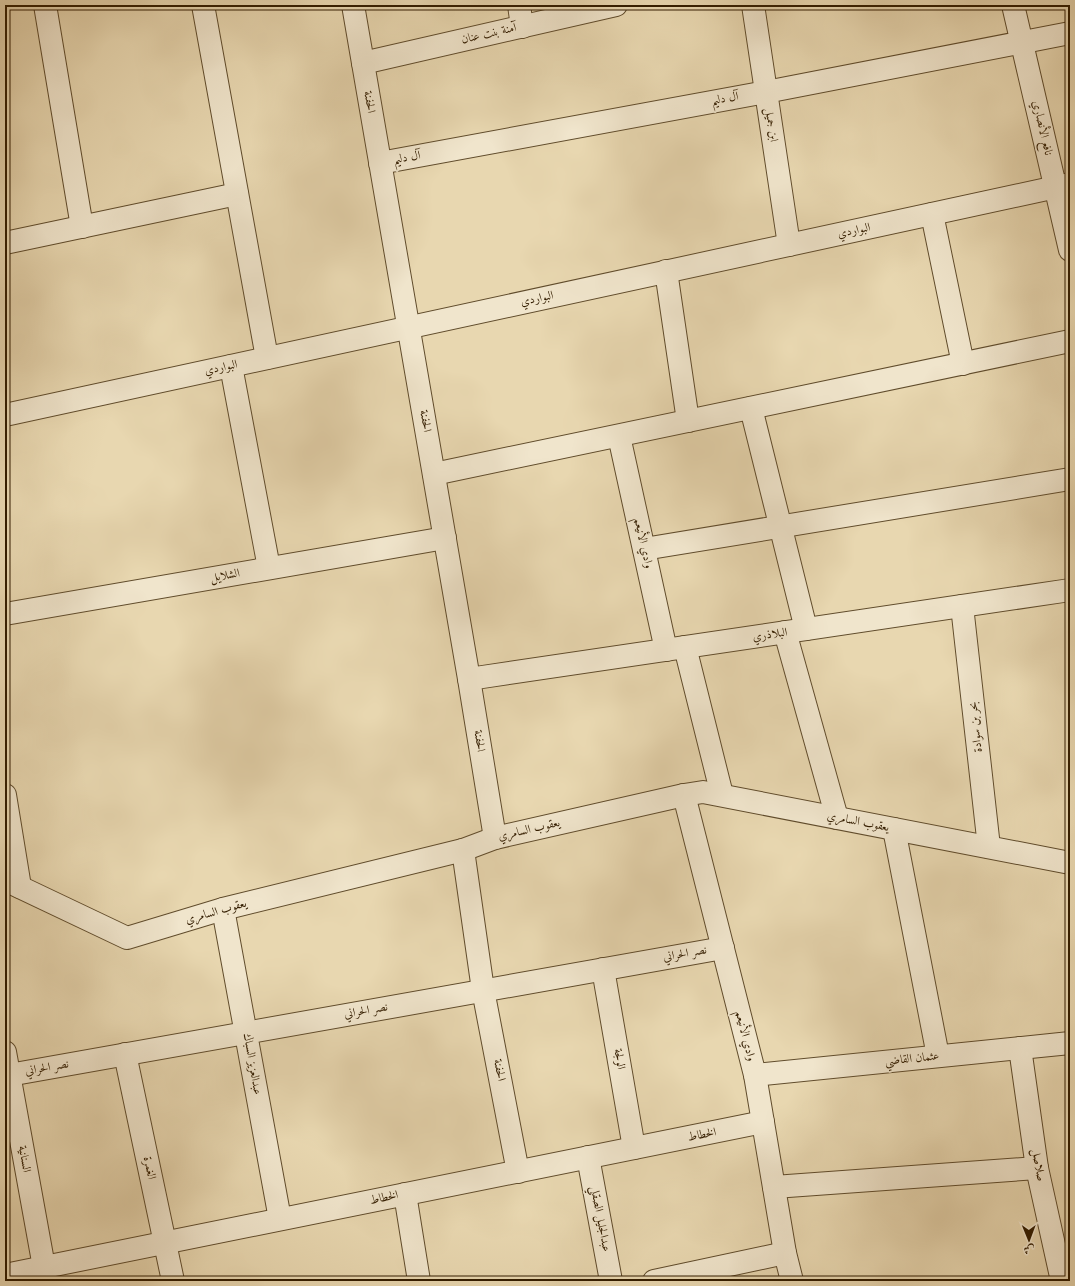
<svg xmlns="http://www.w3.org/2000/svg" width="1075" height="1286" font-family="'Old Standard TT',Amiri,serif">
  <rect width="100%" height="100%" fill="#e8d7b0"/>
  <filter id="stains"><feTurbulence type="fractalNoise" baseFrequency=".005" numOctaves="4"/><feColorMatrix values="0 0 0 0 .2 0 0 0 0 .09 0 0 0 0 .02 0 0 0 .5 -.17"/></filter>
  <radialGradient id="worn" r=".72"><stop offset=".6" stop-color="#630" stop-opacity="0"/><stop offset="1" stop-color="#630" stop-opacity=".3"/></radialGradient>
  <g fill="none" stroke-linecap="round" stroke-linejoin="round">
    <defs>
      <g id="street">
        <polyline points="45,5 82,227"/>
        <polyline points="203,5 267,358"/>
        <polyline points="353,5 469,679 495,838"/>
        <polyline points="519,5 522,27"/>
        <polyline points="753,5 789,245"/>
        <polyline points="1013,5 1070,250"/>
        <polyline points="363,63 616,5"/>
        <polyline points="380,163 766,92 1070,33"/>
        <polyline points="932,214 963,364"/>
        <polyline points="5,243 237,194"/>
        <polyline points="666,271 688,421"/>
        <polyline points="231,366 269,568"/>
        <polyline points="751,408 806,629"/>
        <polyline points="5,415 1070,184"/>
        <polyline points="619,436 666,650"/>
        <polyline points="434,474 1070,341"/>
        <polyline points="644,549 1070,479"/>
        <polyline points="962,606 989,847"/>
        <polyline points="5,614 445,538"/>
        <polyline points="785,632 837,818"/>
        <polyline points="685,647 722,795"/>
        <polyline points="469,679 1070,590"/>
        <polyline points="5,795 20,887"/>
        <polyline points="684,795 755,1075 785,1253 792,1281"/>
        <polyline points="894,829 938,1056"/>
        <polyline points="463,850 483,990 518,1172"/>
        <polyline points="5,880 127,938 223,909 463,850 495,838 684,795 703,792 1070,863"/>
        <polyline points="223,909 280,1219"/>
        <polyline points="603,969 634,1148"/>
        <polyline points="1020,1048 1037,1168 1062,1281"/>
        <polyline points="5,1052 44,1267"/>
        <polyline points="125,1054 173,1281"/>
        <polyline points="9,1075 723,948"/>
        <polyline points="755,1075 1070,1043"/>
        <polyline points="588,1157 611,1281"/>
        <polyline points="774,1187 1037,1168"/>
        <polyline points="405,1194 419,1281"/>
        <polyline points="5,1275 763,1122"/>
        <polyline points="654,1281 785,1253"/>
      </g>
    </defs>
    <use href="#street" stroke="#604c2c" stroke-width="24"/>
    <use href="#street" stroke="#f0e5cc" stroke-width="22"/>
  </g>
  <g text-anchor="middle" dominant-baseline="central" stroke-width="3" stroke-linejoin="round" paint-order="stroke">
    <g font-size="12" fill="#331d00" stroke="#f0e5cc">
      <text transform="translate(489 34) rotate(-13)">آمنة بنت عنان</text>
      <text transform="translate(725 99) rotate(-10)">آل دليم</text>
      <text transform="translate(369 102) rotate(80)">الحفنة</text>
      <text transform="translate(771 125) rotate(81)">ابن جميل</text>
      <text transform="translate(1042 128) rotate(77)">نافع الأنصاري</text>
      <text transform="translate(407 158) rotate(-10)">آل دليم</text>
      <text transform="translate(854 231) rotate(-12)">البواردي</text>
      <text transform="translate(537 299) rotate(-12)">البواردي</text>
      <text transform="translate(221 368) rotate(-12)">البواردي</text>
      <text transform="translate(425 421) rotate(80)">الحفنة</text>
      <text transform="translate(643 543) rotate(77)">وادي الأنيعم</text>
      <text transform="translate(225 576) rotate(-10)">الشلايل</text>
      <text transform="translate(770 635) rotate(-8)">البلاذري</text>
      <text transform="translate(976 727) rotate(-96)">بحر بن سوادة</text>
      <text transform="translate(479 741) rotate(81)">الحفنة</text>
      <text transform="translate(858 822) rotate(11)">يعقوب السامري</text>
      <text transform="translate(529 830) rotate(-13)">يعقوب السامري</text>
      <text transform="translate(216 912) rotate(-16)">يعقوب السامري</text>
      <text transform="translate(685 954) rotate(-10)">نصر الحراني</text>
      <text transform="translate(366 1011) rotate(-10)">نصر الحراني</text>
      <text transform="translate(745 1036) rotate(76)">وادي الأنيعم</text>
      <text transform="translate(619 1059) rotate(80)">الولجة</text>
      <text transform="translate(912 1059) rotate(-6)">عثمان القاضي</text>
      <text transform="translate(252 1064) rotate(80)">عبدالعزيز السباك</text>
      <text transform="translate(47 1068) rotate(-10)">نصر الحراني</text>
      <text transform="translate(499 1070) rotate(79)">الحفنة</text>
      <text transform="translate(702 1135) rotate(-11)">الخطاط</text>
      <text transform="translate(24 1159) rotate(80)">السنانية</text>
      <text transform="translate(1038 1165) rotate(80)">صلاصل</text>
      <text transform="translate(149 1168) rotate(78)">الغمرة</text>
      <text transform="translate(384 1198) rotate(-12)">الخطاط</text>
      <text transform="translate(600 1219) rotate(79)">عبدالجليل الصقلي</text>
    </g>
  </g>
  <rect width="1075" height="1286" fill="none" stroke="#e8d7b0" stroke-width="20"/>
  <rect x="6" y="6" width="1063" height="1274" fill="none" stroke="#331d00" stroke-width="2"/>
  <rect x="10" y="10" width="1055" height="1266" fill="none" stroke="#331d00"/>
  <g transform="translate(1029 1240) rotate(179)" stroke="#f0e5cc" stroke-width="3" paint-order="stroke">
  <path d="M0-3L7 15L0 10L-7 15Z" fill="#331d00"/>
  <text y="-6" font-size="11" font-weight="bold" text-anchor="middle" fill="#331d00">ش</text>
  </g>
  <rect width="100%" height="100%" filter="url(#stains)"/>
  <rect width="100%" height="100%" fill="url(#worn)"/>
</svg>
